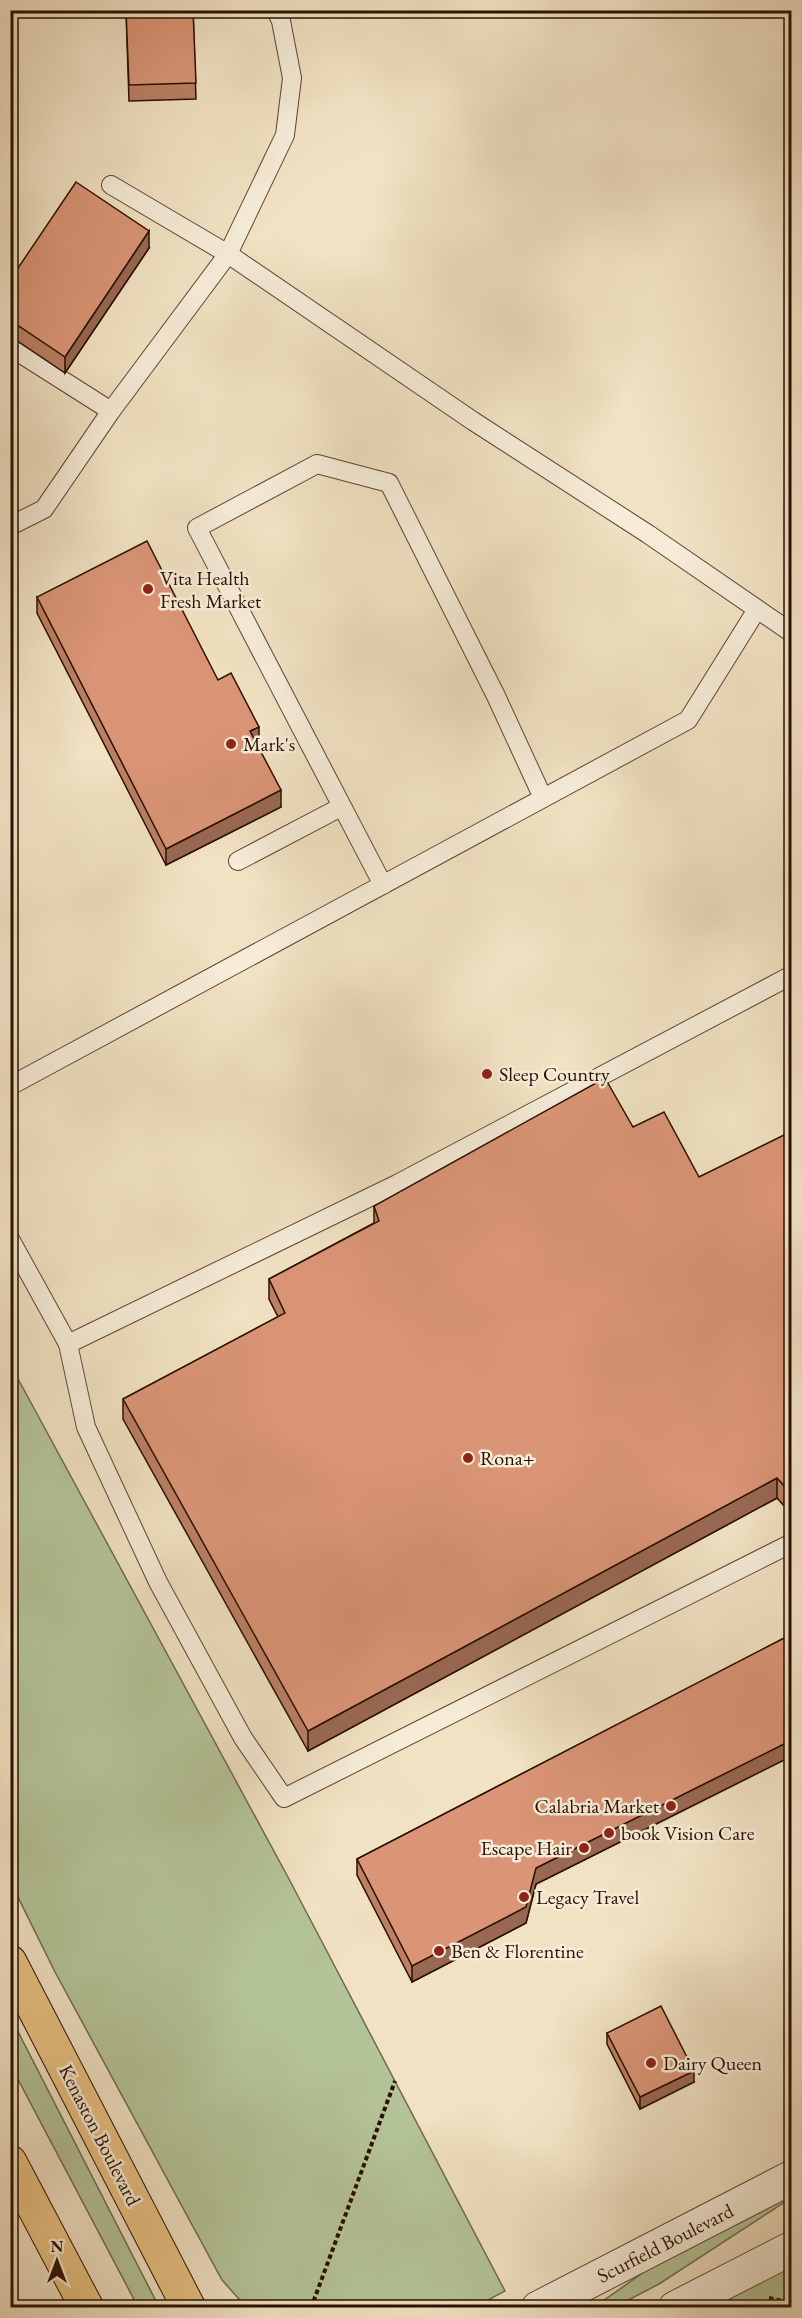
<svg xmlns="http://www.w3.org/2000/svg" width="802" height="2318" font-family="'EB Garamond',serif">
  <rect width="100%" height="100%" fill="#f1e2c3"/>
  <filter id="stains"><feTurbulence type="fractalNoise" baseFrequency=".00333" numOctaves="4"/><feColorMatrix values="0 0 0 0 .2 0 0 0 0 .09 0 0 0 0 .02 0 0 0 .5 -.17"/></filter>
  <radialGradient id="worn" r=".72"><stop offset=".6" stop-color="#630" stop-opacity="0"/><stop offset="1" stop-color="#630" stop-opacity=".3"/></radialGradient>
  <g fill="#b4c498" stroke="#706a4c" stroke-width="1.5">
    <polygon points="10,1364 289,1879 505,2291 475,2307 246,2307 222,2280 55,1972 11,1883"/>
    <polygon points="10,2018 11,2018 159,2307 138,2307 11,2066"/>
    <polygon points="784,2189 791,2198 659,2284 615,2307 593,2308 675,2250"/>
    <polygon points="791,2245 791,2307 673,2307"/>
  </g>
  <g fill="none" stroke-linecap="round" stroke-linejoin="round">
    <defs>
      <g id="service">
        <polyline points="111,185 228,254 473,421 648,534 792,633"/>
        <polyline points="10,347 111,411"/>
        <polyline points="10,526 44,509 111,411 228,254 285,135 292,78 281,21 276,10"/>
        <polyline points="238,861 341,807"/>
        <polyline points="383,885 197,528 317,464 389,483 496,696 543,798"/>
        <polyline points="10,1086 688,720 756,611"/>
        <polyline points="10,1239 68,1344 397,1184 792,975"/>
        <polyline points="68,1344 86,1427 158,1582 243,1738 284,1798 792,1543"/>
      </g>
      <g id="tertiary">
        <polyline points="538,2308 792,2177"/>
        <polyline points="675,2308 792,2248"/>
      </g>
      <g id="primary">
        <polyline points="10,1962 189,2308"/>
        <polyline points="10,2162 87,2308"/>
      </g>
    </defs>
    <use href="#service" stroke="#5c4431" stroke-width="20"/>
    <use href="#tertiary" stroke="#5c4431" stroke-width="35"/>
    <use href="#primary" stroke="#2b0f00" stroke-width="35"/>
    <g stroke="#2b0f00" stroke-width="4" stroke-dasharray="4.5 3" stroke-linecap="butt">
      <polyline points="769,2298 792,2303"/>
      <polyline points="311,2308 395,2081"/>
    </g>
    <use href="#service" stroke="#f6ecd8" stroke-width="18"/>
    <use href="#tertiary" stroke="#f6ecd8" stroke-width="33"/>
    <use href="#primary" stroke="#e8c182" stroke-width="33"/>
  </g>
  <g fill="#bb8065" stroke="#2b0f00" stroke-width="1.5">
    <polygon points="126,10 193,10 196,99 129,101"/>
    <polygon points="784,10 792,10 792,26"/>
    <polygon points="149,248 65,373 10,336 10,280"/>
    <polygon points="37,597 218,680 259,743 257,744 281,807 166,865 37,613"/>
    <polygon points="633,1127 699,1177 792,1136 792,1505 786,1508 777,1498 308,1751 123,1419 123,1399 278,1317 269,1299 269,1279 374,1223 374,1206"/>
    <polygon points="792,1634 792,1756 536,1884 526,1923 412,1982 357,1875 357,1859"/>
    <polygon points="607,2033 694,2082 640,2109 607,2044"/>
  </g>
  <g fill="#996853" stroke="#2b0f00" stroke-width="1.5">
    <polygon points="149,231 149,248 65,373 65,357"/>
    <polygon points="259,727 259,743 250,747 250,731"/>
    <polygon points="281,790 281,807 166,865 166,849"/>
    <polygon points="777,1478 777,1498 308,1751 308,1731"/>
    <polygon points="792,1485 792,1505 786,1508 786,1488"/>
    <polygon points="792,1740 792,1756 536,1884 526,1923 412,1982 412,1966 536,1868"/>
    <polygon points="694,2071 694,2082 640,2109 640,2097"/>
  </g>
  <g fill="#da9576" stroke="#2b0f00" stroke-width="1.5">
    <polygon points="126,10 193,10 196,83 129,85"/>
    <polygon points="787,10 792,10 792,20"/>
    <polygon points="76,182 149,231 65,357 10,320 10,280"/>
    <polygon points="147,541 218,680 231,673 259,727 250,731 281,790 166,849 37,597"/>
    <polygon points="605,1078 633,1127 664,1112 699,1177 790,1132 792,1136 792,1485 786,1488 777,1478 308,1731 123,1399 285,1313 269,1279 379,1221 374,1206"/>
    <polygon points="792,1634 792,1740 536,1868 526,1907 412,1966 357,1859"/>
    <polygon points="661,2006 694,2071 640,2097 607,2033"/>
  </g>
  <g fill="#8f2418" stroke="#f6ecd8" stroke-width="2">
    <circle cx="148" cy="589" r="6"/>
    <circle cx="231" cy="744" r="6"/>
    <circle cx="487" cy="1074" r="6"/>
    <circle cx="468" cy="1458" r="6"/>
    <circle cx="671" cy="1806" r="6"/>
    <circle cx="609" cy="1833" r="6"/>
    <circle cx="584" cy="1848" r="6"/>
    <circle cx="524" cy="1897" r="6"/>
    <circle cx="439" cy="1951" r="6"/>
    <circle cx="651" cy="2063" r="6"/>
  </g>
  <g text-anchor="middle" dominant-baseline="central" stroke-width="5" stroke-linejoin="round" paint-order="stroke">
    <g font-size="20" fill="#2b0f00" stroke="#f6ecd8" text-anchor="start">
      <text x="160" y="578">Vita Health<tspan x="160" dy="23">Fresh Market</tspan></text>
      <text x="243" y="744">Mark's</text>
      <text x="499" y="1074">Sleep Country</text>
      <text x="480" y="1458">Rona+</text>
      <text x="659" y="1806" text-anchor="end">Calabria Market</text>
      <text x="621" y="1833">book Vision Care</text>
      <text x="572" y="1848" text-anchor="end">Escape Hair</text>
      <text x="536" y="1897">Legacy Travel</text>
      <text x="451" y="1951">Ben &amp; Florentine</text>
      <text x="663" y="2063">Dairy Queen</text>
    </g>
    <g font-size="20" fill="#2b0f00" stroke="#f6ecd8">
      <text transform="translate(100 2135) rotate(63)">Kenaston Boulevard</text>
      <text transform="translate(665 2243) rotate(-27)">Scurfield Boulevard</text>
    </g>
  </g>
  <rect width="802" height="2318" fill="none" stroke="#f1e2c3" stroke-width="36"/>
  <rect x="12" y="12" width="778" height="2294" fill="none" stroke="#2b0f00" stroke-width="3"/>
  <rect x="18" y="18" width="766" height="2282" fill="none" stroke="#2b0f00" stroke-width="1.5"/>
  <g transform="translate(57 2261)" stroke="#f6ecd8" stroke-width="4.5" paint-order="stroke">
  <path d="M0-4.5L10 22L0 15L-10 22Z" fill="#2b0f00"/>
  <text y="-9" font-size="16" font-weight="bold" text-anchor="middle" fill="#2b0f00">N</text>
  </g>
  <rect width="100%" height="100%" filter="url(#stains)"/>
  <rect width="100%" height="100%" fill="url(#worn)"/>
</svg>
